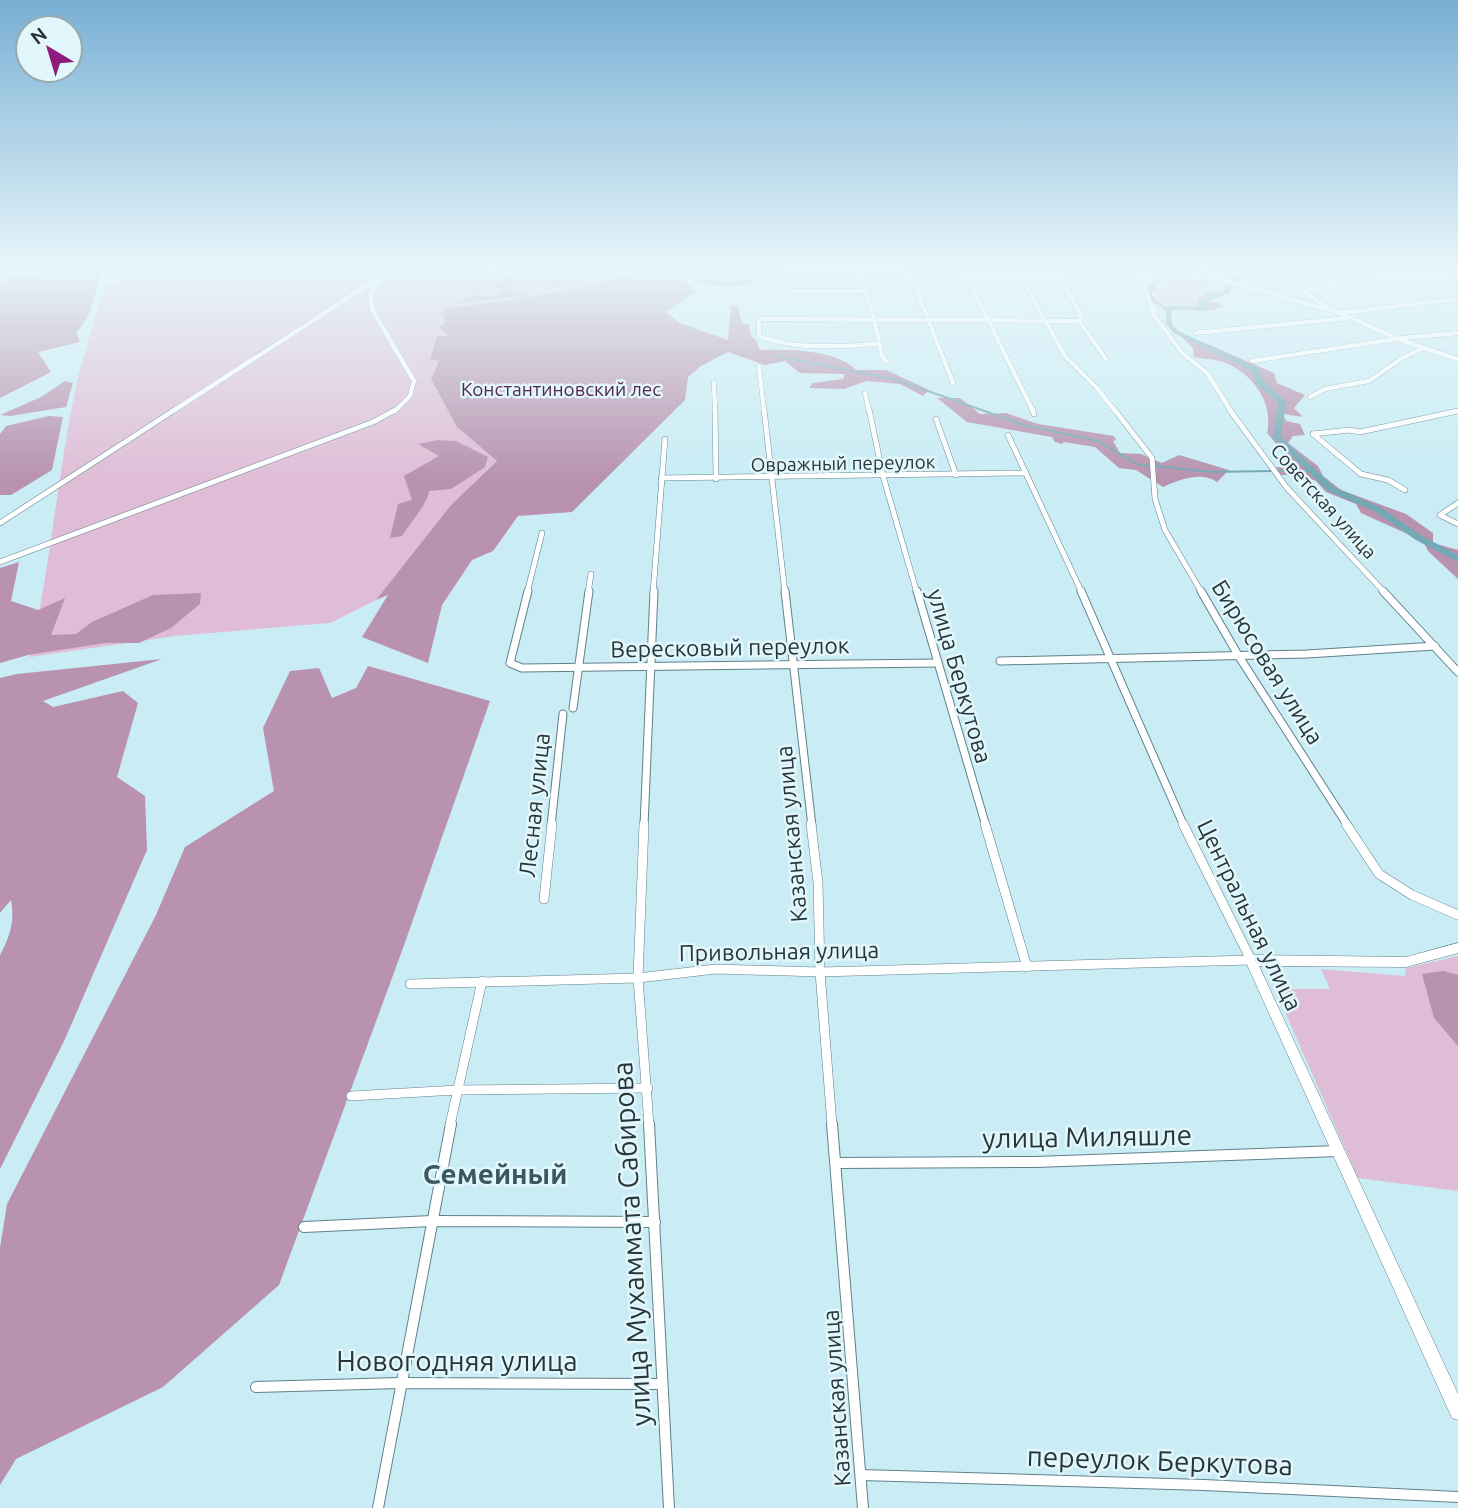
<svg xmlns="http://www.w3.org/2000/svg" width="1458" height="1508" font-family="Ubuntu,sans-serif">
  <rect width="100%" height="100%" fill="#c9ecf5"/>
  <g fill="#dfbdd6">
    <path d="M 142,268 L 644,268 L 582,288 L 440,314 L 445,318 L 444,324 L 438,327 L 450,337 L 438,336 L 431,359 L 439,360 L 457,427 L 497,461 L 451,505 L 376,600 L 330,623 L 175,636 L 30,657 C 50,569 57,480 75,391 C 82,357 95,322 104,288 Z"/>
    <path d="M 1184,277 L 1191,282 C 1199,278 1211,278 1214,287 L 1198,291 L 1201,294 L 1195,298 L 1198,305 L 1165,304 L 1154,294 L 1158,292 L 1156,287 L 1167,282 L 1166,278 Z"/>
    <polygon points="1458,956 1458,1191 1358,1178 1275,989 1330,989 1321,969 1405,976 1406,968"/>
  </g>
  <g fill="#b892ae">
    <path d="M 69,268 L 105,268 C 93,290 93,318 76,332 L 80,342 L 38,352 L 51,372 L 0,398 L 0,283 L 12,278 Z"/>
    <polygon points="524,268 556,271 581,268 567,277 569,279 566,282 577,284 548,289 552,285 550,283 520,277 508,288 529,295 455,303 473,296 498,296 505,290 486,283 482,289 472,293 478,284 467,284 488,280 497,283 500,278 505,277 506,270 510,276 525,274 528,270"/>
    <path d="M 644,268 L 763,268 L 755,269 L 753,283 C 726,290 708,285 682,277 L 695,291 L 666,312 L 680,323 L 728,340 L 731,306 L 737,305 L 742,323 L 749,325 L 751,336 L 756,340 L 760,350 C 787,349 836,349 856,370 L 886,370 L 929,390 L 923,396 L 900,384 L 867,381 L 844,389 L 809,388 L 813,383 L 843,379 L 845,374 L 800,373 L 785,361 L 765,365 L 728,352 L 701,366 L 688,377 L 685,400 L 572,512 L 518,516 L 493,551 L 472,560 L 442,605 L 428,663 L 362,637 L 388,595 L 376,600 L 451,505 L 497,461 L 457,427 L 431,379 L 439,361 L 430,359 L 437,336 L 449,336 L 438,327 L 444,324 L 445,318 L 440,314 L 450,308 C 516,300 581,292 644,268 Z"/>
    <path d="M 1150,276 L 1164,280 L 1155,285 L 1158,290 L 1151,294 L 1164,306 L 1198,306 L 1196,299 L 1205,292 L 1225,291 L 1226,282 L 1232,284 L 1230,292 L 1208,300 L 1224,306 C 1205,317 1187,304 1167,312 L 1150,300 L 1148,285 L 1156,280 Z"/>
    <path d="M 1181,336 L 1210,345 L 1274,373 L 1277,383 L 1305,395 L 1294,408 L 1303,417 L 1283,414 L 1286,421 L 1300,424 L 1305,435 L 1293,436 L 1288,443 L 1318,466 L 1323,476 L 1341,490 L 1406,514 L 1433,533 L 1433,543 L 1458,550 L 1458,579 L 1428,551 L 1423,541 L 1361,513 L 1356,504 L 1326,492 L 1316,481 L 1300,475 L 1281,475 L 1276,467 L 1297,468 L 1267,433 C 1274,404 1254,375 1226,363 C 1216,359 1204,359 1194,357 L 1193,348 Z"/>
    <polygon points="65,381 73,383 66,407 10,416 0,415 41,397"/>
    <path d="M 937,398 L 960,398 L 980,414 L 1006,413 L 1038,424 L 1114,436 L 1116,440 L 1113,441 L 1120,453 L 1141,454 L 1162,463 L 1179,455 L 1229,470 L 1217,482 C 1201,471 1179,480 1163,487 L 1136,470 L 1119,468 L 1095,447 L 1064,442 L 1062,444 L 1055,442 L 1052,437 L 967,422 Z"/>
    <polygon points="49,416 63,417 52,470 11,495 0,495 0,434 6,426"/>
    <path d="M 437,440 L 456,441 L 488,457 L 485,467 L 451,489 L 429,491 C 429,501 409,525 402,536 L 390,538 L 398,504 L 412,500 L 404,476 L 439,456 L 418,444 Z"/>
    <polygon points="19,562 11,601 38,610 65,598 51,635 76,634 92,622 153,595 201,593 200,604 171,628 139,643 105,643 28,655 0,663 0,568"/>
    <path d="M 162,659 L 43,701 L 53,707 L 123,691 L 138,703 L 117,777 L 145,796 L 147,850 L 65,1039 L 0,1169 L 0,955 C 10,936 15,921 11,900 L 0,913 L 0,678 L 17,674 Z"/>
    <polygon points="368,666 490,701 403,948 279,1285 163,1387 16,1459 0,1485 0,1248 7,1204 156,915 185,847 274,791 263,728 290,671 319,668 332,698 356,688"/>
    <polygon points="1443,971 1458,975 1458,1046 1434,1018 1422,974"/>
  </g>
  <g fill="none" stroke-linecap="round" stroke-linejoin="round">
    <g stroke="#73a8b5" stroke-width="2">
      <polyline points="449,268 454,282"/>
      <polyline points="774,356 894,379 1024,425 1098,441 1137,464 1150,466"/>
      <polyline points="1155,466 1210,472 1272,471"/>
      <polyline points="1277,471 1313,471"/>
    </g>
    <g fill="#73a8b5" fill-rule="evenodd">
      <polygon points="1262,268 1268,268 1265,273 1238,278 1233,283 1230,281 1234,275 1261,270"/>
      <polygon points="1227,283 1232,284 1230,292 1205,303 1206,310 1171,309 1172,324 1178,331 1260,369 1263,381 1286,401 1281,437 1334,487 1380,507 1422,536 1458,555 1458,562 1416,540 1374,511 1328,491 1273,438 1278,402 1256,384 1253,372 1174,333 1166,324 1166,306 1200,307 1199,301 1225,290"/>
    </g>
    <defs>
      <g id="street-far4">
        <polyline points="1196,268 1218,279 1341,313 1458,299"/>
        <polyline points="1218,268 1187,276 1139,276 1154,311 1151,311 1182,353 1207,373 1231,411"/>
        <polyline points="783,271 909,271 953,383"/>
        <polyline points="859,271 874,318 882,356 887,362"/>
        <polyline points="478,275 500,268"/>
        <polyline points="1020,276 1065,356 1097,388 1115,411"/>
        <polyline points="380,277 371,293 372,309 414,381 410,396 395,411"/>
        <polyline points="1302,290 1327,307"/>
        <polyline points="1302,290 1452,272"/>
        <polyline points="789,291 864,291"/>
        <polyline points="1338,312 1398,339 1458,359"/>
        <polyline points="1195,333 1349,318"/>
        <path d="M 879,344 C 838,346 798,351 759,336 L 759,319 L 1079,321"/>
        <polyline points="1252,361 1403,338 1458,333"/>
        <polyline points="759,366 764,411"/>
        <polyline points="714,383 715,411"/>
        <polyline points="865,393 869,411"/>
        <polyline points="1310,397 1325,389 1369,381 1402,358 1424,348"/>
        <polyline points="173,411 394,268"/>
        <polyline points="1033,411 965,273 1061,278 1082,318 1079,321 1106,359"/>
      </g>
      <g id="street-far3">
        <polyline points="715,409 716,479"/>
        <polyline points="764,409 785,593"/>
        <polyline points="869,409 883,476 917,593"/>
        <polyline points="1032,409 1034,414"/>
        <polyline points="1114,409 1152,458 1155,499 1165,530 1202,593"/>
        <polyline points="1229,409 1287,488 1385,593"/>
        <polyline points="936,419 956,475"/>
        <polyline points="1313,434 1349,430 1360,432 1458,411"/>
        <polyline points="1313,434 1361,474 1388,480 1405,490"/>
        <polyline points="1008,435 1082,593"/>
        <polyline points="661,478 1026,473"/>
        <polyline points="1458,503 1440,515 1458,524"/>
        <polyline points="0,523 176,409"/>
        <polyline points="0,562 373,422 397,409"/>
        <polyline points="527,593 542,533"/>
        <polyline points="588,593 591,574"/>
        <polyline points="653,593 665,439"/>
      </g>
      <g id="street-far2">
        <polyline points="528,591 510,663 522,668 938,663"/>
        <polyline points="785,591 812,826"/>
        <polyline points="917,591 986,826"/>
        <polyline points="1081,591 1184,826"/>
        <polyline points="1201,591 1238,655 1348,826"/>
        <polyline points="1383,591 1458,672"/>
        <polyline points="1000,661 1307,654 1435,646"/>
        <polyline points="573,708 589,591"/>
        <polyline points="551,826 563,714"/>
        <polyline points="644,826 654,591"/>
      </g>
      <g id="street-far1">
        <polyline points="644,824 638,978 716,969 820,972 1251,960 1183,824"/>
        <polyline points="811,824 818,883 820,972 832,1125"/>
        <polyline points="985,824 1027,967"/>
        <polyline points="1346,824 1379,874 1412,895 1458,915"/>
        <polyline points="544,899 552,824"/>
        <polyline points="410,984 638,978 649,1125"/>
        <polyline points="351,1096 457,1090 648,1088"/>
        <polyline points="450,1125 482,981"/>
      </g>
      <g id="street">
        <polyline points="649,1124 669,1508"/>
        <polyline points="832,1124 863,1508"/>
        <polyline points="837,1163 1035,1162 1338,1151"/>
        <polyline points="304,1227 432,1221 655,1222"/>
        <polyline points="256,1387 400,1383 659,1384"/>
        <polyline points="861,1475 1204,1485 1458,1497"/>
        <polyline points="378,1508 451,1124"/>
      </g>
      <polygon id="secondary" points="1458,943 1458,953 1406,967 1259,966 1458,1394 1458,1420 1452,1418 1245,960 1247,956 1251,955 1406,957"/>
    </defs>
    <use href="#street-far4" stroke="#618189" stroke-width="5"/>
    <use href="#street-far3" stroke="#618189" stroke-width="6"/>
    <use href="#street-far2" stroke="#618189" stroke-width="9"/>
    <use href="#street-far1" stroke="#618189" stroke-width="10"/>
    <use href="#street" stroke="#618189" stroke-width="12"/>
    <use href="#secondary" stroke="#618189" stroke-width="1"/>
    <use href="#street-far4" stroke="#fff" stroke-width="4.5"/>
    <use href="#street-far3" stroke="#fff" stroke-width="5"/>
    <use href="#street-far2" stroke="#fff" stroke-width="7"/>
    <use href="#street-far1" stroke="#fff" stroke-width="9"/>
    <use href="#street" stroke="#fff" stroke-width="10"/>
    <use href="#secondary" fill="#fff" fill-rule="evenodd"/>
  </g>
  <linearGradient id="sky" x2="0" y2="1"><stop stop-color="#79afd4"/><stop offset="0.56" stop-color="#e7f6fa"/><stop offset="1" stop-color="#e7f6fa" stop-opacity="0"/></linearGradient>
  <rect width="1458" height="480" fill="url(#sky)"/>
  <g text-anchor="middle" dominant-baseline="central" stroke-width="5" stroke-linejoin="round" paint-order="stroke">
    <g font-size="19" fill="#56264c" stroke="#e2f7fc">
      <text x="561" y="389">Константиновский лес</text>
    </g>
    <g font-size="19" fill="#28363a" stroke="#e2f7fc">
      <text transform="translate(843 463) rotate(-1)">Овражный переулок</text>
      <text transform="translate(1324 501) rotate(48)">Советская улица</text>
    </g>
    <g font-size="23" fill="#28363a" stroke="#e2f7fc">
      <text transform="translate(730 647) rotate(-1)">Вересковый переулок</text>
      <text transform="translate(1268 662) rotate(58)">Бирюсовая улица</text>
      <text transform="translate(960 676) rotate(74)">улица Беркутова</text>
      <text transform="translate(534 805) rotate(-84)">Лесная улица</text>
      <text transform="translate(791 834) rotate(-95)">Казанская улица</text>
      <text transform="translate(1250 915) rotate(64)">Центральная улица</text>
      <text transform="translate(779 951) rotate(-1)">Привольная улица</text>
      <text transform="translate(836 1398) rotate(-94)">Казанская улица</text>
    </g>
    <g font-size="28" fill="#28363a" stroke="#e2f7fc">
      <text transform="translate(1087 1136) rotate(-1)">улица Миляшле</text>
      <text transform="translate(631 1244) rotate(-93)">улица Мухаммата Сабирова</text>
      <text x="457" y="1360">Новогодняя улица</text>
      <text transform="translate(1160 1460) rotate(2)">переулок Беркутова</text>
    </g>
    <g font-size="28" font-weight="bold" fill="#38575f" stroke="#e2f7fc">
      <text x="495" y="1173">Семейный</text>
    </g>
  </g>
  <g transform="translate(49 49) rotate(322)"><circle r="33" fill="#e2f7fc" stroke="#98aaae" stroke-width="2"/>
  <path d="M0-5L12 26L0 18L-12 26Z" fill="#8f1b7c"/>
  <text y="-10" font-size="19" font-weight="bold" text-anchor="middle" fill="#28363a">N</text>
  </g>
</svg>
